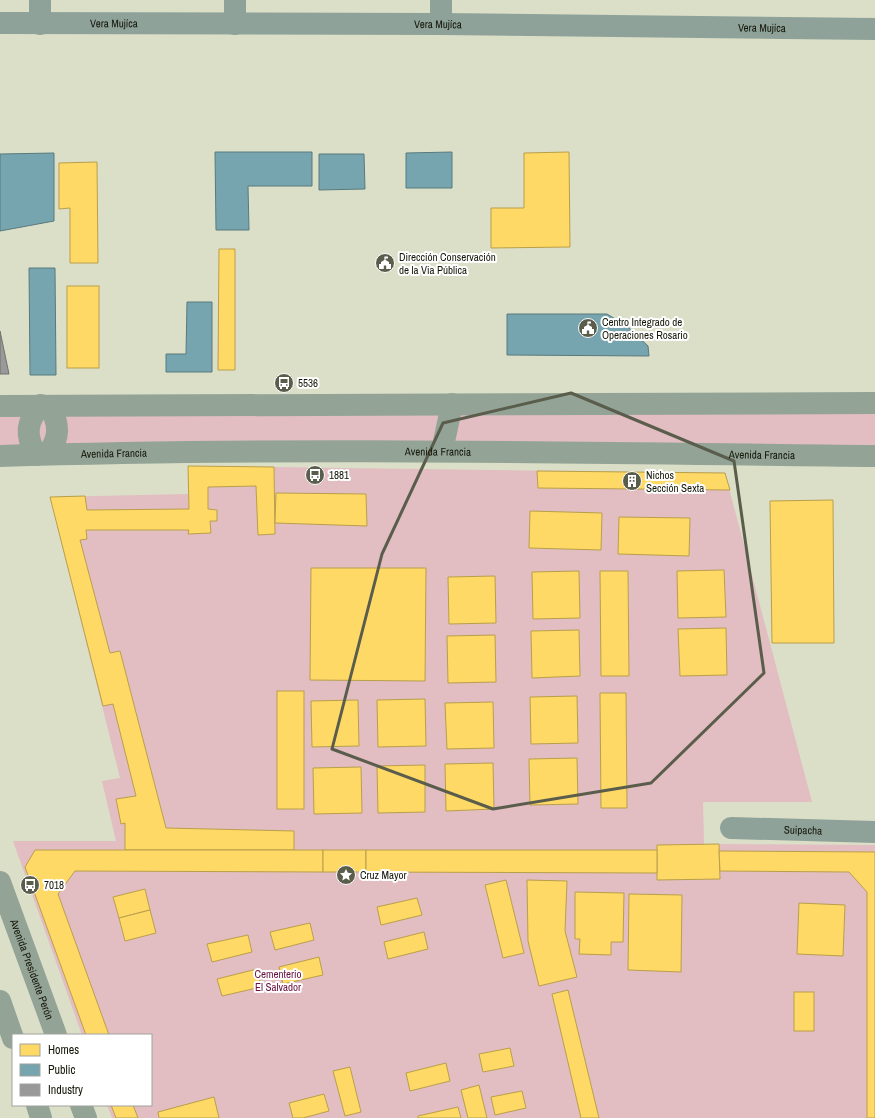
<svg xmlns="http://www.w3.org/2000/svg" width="875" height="1118" font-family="'Archivo Narrow',sans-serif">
  <rect width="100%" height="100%" fill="#dbdfc8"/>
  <g fill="#e2bdc1">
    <polygon points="875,403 875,456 0,456 0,406"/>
    <polygon points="188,466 725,473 812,802 703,802 704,844 875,845 875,1118 112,1118 107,1105 151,1105 151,1035 82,1035 13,841 116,841 102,781 120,778 50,497 188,494"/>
  </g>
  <g fill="#ffd966" stroke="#b99f4a">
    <polygon points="569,152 570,247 491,248 491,208 524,208 524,153"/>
    <polygon points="97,162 98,263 70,263 70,208 59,209 59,163"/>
    <polygon points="219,249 235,249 235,370 218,370"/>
    <rect x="67" y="286" width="32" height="82"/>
    <polygon points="188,466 274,467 275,534 258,535 256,486 208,487 208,509 217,510 217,521 210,521 211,533 188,534 189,530 86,530 87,539 80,540 110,653 120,651 166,828 294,831 294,850 125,850 125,823 121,824 116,799 136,796 113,704 103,706 50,497 85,496 87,510 189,509"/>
    <polygon points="537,471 725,473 730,490 538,488"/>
    <polygon points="276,493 366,494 367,526 275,523"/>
    <polygon points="833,500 834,643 772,643 770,501"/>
    <polygon points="530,511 602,513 601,550 529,548"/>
    <polygon points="619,517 690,518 689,556 618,554"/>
    <polygon points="311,568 426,568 425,681 310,680"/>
    <polygon points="724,570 726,617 678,618 677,571"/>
    <polygon points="579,571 580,618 533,619 532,572"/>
    <polygon points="600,571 628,571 629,676 601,676"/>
    <polygon points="495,576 496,623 449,624 448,577"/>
    <polygon points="726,628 727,675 680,676 678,629"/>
    <polygon points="579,630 580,676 532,678 531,631"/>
    <polygon points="495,635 496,682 448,683 447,636"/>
    <rect x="277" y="691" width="27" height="118"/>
    <polygon points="600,693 626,693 627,808 601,808"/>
    <polygon points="577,696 578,743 531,744 530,697"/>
    <polygon points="425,699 426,746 378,747 377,700"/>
    <polygon points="358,700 359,746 312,747 311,701"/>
    <polygon points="493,702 494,748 447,749 445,703"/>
    <polygon points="577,758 578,804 530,805 529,759"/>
    <polygon points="493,763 494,809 446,811 445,764"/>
    <polygon points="425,765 425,812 378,813 377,766"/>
    <polygon points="361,767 362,813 314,814 313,768"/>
    <polygon points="719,844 720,879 657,880 657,845"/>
    <polygon points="35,850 323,850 323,872 75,871 58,894 109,1035 86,1035 25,867"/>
    <rect x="323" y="850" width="43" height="22"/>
    <polygon points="366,850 657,850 657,873 366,872"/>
    <polygon points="719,851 875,852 875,1118 867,1118 867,892 849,872 720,871"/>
    <polygon points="506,880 524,953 503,958 485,885"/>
    <polygon points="527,880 567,881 565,931 577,977 539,986 528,941"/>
    <polygon points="145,889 150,910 119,918 113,897"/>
    <polygon points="575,892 624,893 623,942 611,942 611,955 579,954 580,939 575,939"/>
    <polygon points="629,894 682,895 681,972 628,970"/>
    <polygon points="417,898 422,915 381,925 377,907"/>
    <polygon points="799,903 845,905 843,956 797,954"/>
    <polygon points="150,910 156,933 125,941 119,918"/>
    <polygon points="310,923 314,940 275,950 270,932"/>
    <polygon points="424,932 428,949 388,959 384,942"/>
    <polygon points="248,935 252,952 212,962 207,944"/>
    <polygon points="319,957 323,975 283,984 279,967"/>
    <polygon points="257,969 261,987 222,996 217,979"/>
    <polygon points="568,990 599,1118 581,1118 552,994"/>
    <rect x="794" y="992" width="20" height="39"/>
    <polygon points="510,1048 514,1066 483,1072 479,1054"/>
    <polygon points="446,1063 450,1081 410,1091 406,1073"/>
    <polygon points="350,1067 361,1112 345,1116 333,1071"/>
    <polygon points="479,1085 487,1118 468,1118 461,1090"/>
    <polygon points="522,1091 526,1108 495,1115 491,1097"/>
    <polygon points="324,1094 329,1111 303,1118 293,1118 289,1103"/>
    <polygon points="214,1097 219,1118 159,1118 158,1112"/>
    <polygon points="111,1105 133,1105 138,1118 116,1118"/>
    <polygon points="458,1107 461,1118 418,1118 418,1116"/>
  </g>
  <g fill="#76a5af" stroke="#597a7d">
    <polygon points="215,152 312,152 312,186 248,186 249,230 216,230"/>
    <polygon points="452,152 452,188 406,188 406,153"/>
    <polygon points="54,153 54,221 0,231 0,154"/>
    <polygon points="319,154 364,154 365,189 319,190"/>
    <polygon points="29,268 55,268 56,375 30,375"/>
    <polygon points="187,302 212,302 212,372 166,372 166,354 186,354"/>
    <polygon points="507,314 607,314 627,326 648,346 649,356 507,355"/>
  </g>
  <polygon fill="#999" stroke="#71726e" points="0,331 9,374 0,374"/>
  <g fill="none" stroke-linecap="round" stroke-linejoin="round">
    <g stroke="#8ea299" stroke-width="22">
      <path id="s1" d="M 0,23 L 441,24 L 875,29"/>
      <polyline points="40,24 40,0"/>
      <polyline points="235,24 235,0"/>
      <polyline points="441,24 441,0"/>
      <path id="s2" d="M 731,828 L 875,832"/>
    </g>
    <g stroke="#93a497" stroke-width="22">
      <polyline points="0,406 875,403"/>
      <polyline points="442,451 452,404"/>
      <path d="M 48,454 C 60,437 60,424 49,406"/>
      <path d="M 36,455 C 25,435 26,422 41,405"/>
      <path id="s3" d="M 0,456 C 292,447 583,453 875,456"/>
      <path id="s4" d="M 0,882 L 56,1035"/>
      <polyline points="0,1001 13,1038"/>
      <polyline points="37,1105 41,1118"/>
      <polyline points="81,1105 86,1118"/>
    </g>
  </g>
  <path fill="none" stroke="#5a5d4c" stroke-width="3" stroke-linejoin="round" d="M 571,393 L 734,461 L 764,673 L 651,783 L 493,809 L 332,749 L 382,554 L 443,423 Z"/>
  <defs>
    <symbol id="civic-disc" viewBox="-11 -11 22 22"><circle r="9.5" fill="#5a5d4c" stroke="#fff"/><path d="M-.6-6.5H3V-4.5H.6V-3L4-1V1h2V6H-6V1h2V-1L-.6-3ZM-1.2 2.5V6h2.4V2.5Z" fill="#fff"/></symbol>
    <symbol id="bus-disc" viewBox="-11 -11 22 22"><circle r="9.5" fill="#5a5d4c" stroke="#fff"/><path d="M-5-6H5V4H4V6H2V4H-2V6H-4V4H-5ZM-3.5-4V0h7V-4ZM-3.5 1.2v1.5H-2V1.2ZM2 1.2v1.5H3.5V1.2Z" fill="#fff"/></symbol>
    <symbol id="building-disc" viewBox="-11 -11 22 22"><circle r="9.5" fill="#5a5d4c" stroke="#fff"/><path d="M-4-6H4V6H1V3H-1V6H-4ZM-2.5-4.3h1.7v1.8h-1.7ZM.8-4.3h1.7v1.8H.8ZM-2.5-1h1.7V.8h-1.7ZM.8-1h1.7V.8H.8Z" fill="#fff"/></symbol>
    <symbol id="sight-disc" viewBox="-11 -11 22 22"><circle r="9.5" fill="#5a5d4c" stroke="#fff"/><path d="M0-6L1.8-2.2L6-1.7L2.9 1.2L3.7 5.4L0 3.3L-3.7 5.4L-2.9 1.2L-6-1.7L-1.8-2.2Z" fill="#fff"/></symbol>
  </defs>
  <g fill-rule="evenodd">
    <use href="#civic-disc" x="374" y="252" width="22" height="22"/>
    <use href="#civic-disc" x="577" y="317" width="22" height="22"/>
    <use href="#bus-disc" x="273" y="372" width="22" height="22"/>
    <use href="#bus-disc" x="304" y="464" width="22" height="22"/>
    <use href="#building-disc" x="621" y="470" width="22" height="22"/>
    <use href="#sight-disc" x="335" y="864" width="22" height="22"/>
    <use href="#bus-disc" x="19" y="874" width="22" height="22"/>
  </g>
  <g text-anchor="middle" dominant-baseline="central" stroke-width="4" stroke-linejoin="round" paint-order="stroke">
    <g font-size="11" fill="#151709" stroke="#fff">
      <text stroke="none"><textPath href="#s1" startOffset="114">Vera Mujíca</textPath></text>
      <text stroke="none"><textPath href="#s1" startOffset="438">Vera Mujíca</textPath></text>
      <text stroke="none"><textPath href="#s1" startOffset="762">Vera Mujíca</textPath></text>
      <text stroke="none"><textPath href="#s3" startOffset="438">Avenida Francia</textPath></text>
      <text stroke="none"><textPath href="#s3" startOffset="114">Avenida Francia</textPath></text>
      <text stroke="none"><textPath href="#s3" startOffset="762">Avenida Francia</textPath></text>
      <text stroke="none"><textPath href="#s2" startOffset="72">Suipacha</textPath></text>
      <text stroke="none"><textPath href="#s4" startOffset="93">Avenida Presidente Perón</textPath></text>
    </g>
    <g font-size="11" fill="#151709" stroke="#fff" text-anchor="start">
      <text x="399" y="257">Dirección Conservación<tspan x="399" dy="13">de la Via Pública</tspan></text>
      <text x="602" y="322">Centro Integrado de<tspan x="602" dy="13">Operaciones Rosario</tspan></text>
      <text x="298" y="383">5536</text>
      <text x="329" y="475">1881</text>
      <text x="646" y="475">Nichos<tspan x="646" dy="13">Sección Sexta</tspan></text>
      <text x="360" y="875">Cruz Mayor</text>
      <text x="44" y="885">7018</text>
    </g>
    <g font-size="11" fill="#69123f" stroke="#fff">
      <text x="278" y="974">Cementerio<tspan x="278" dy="13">El Salvador</tspan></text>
    </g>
  </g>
  <rect x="12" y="1034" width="140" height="72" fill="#ffffff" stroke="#a1a29d"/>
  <rect x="20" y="1044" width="20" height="12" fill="#ffd966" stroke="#a1a29d"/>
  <text x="48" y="1054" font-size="12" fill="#151709">Homes</text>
  <rect x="20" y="1064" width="20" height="12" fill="#76a5af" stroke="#a1a29d"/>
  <text x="48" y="1074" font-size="12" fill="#151709">Public</text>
  <rect x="20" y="1084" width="20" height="12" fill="#999999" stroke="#a1a29d"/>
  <text x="48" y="1094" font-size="12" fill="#151709">Industry</text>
</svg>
